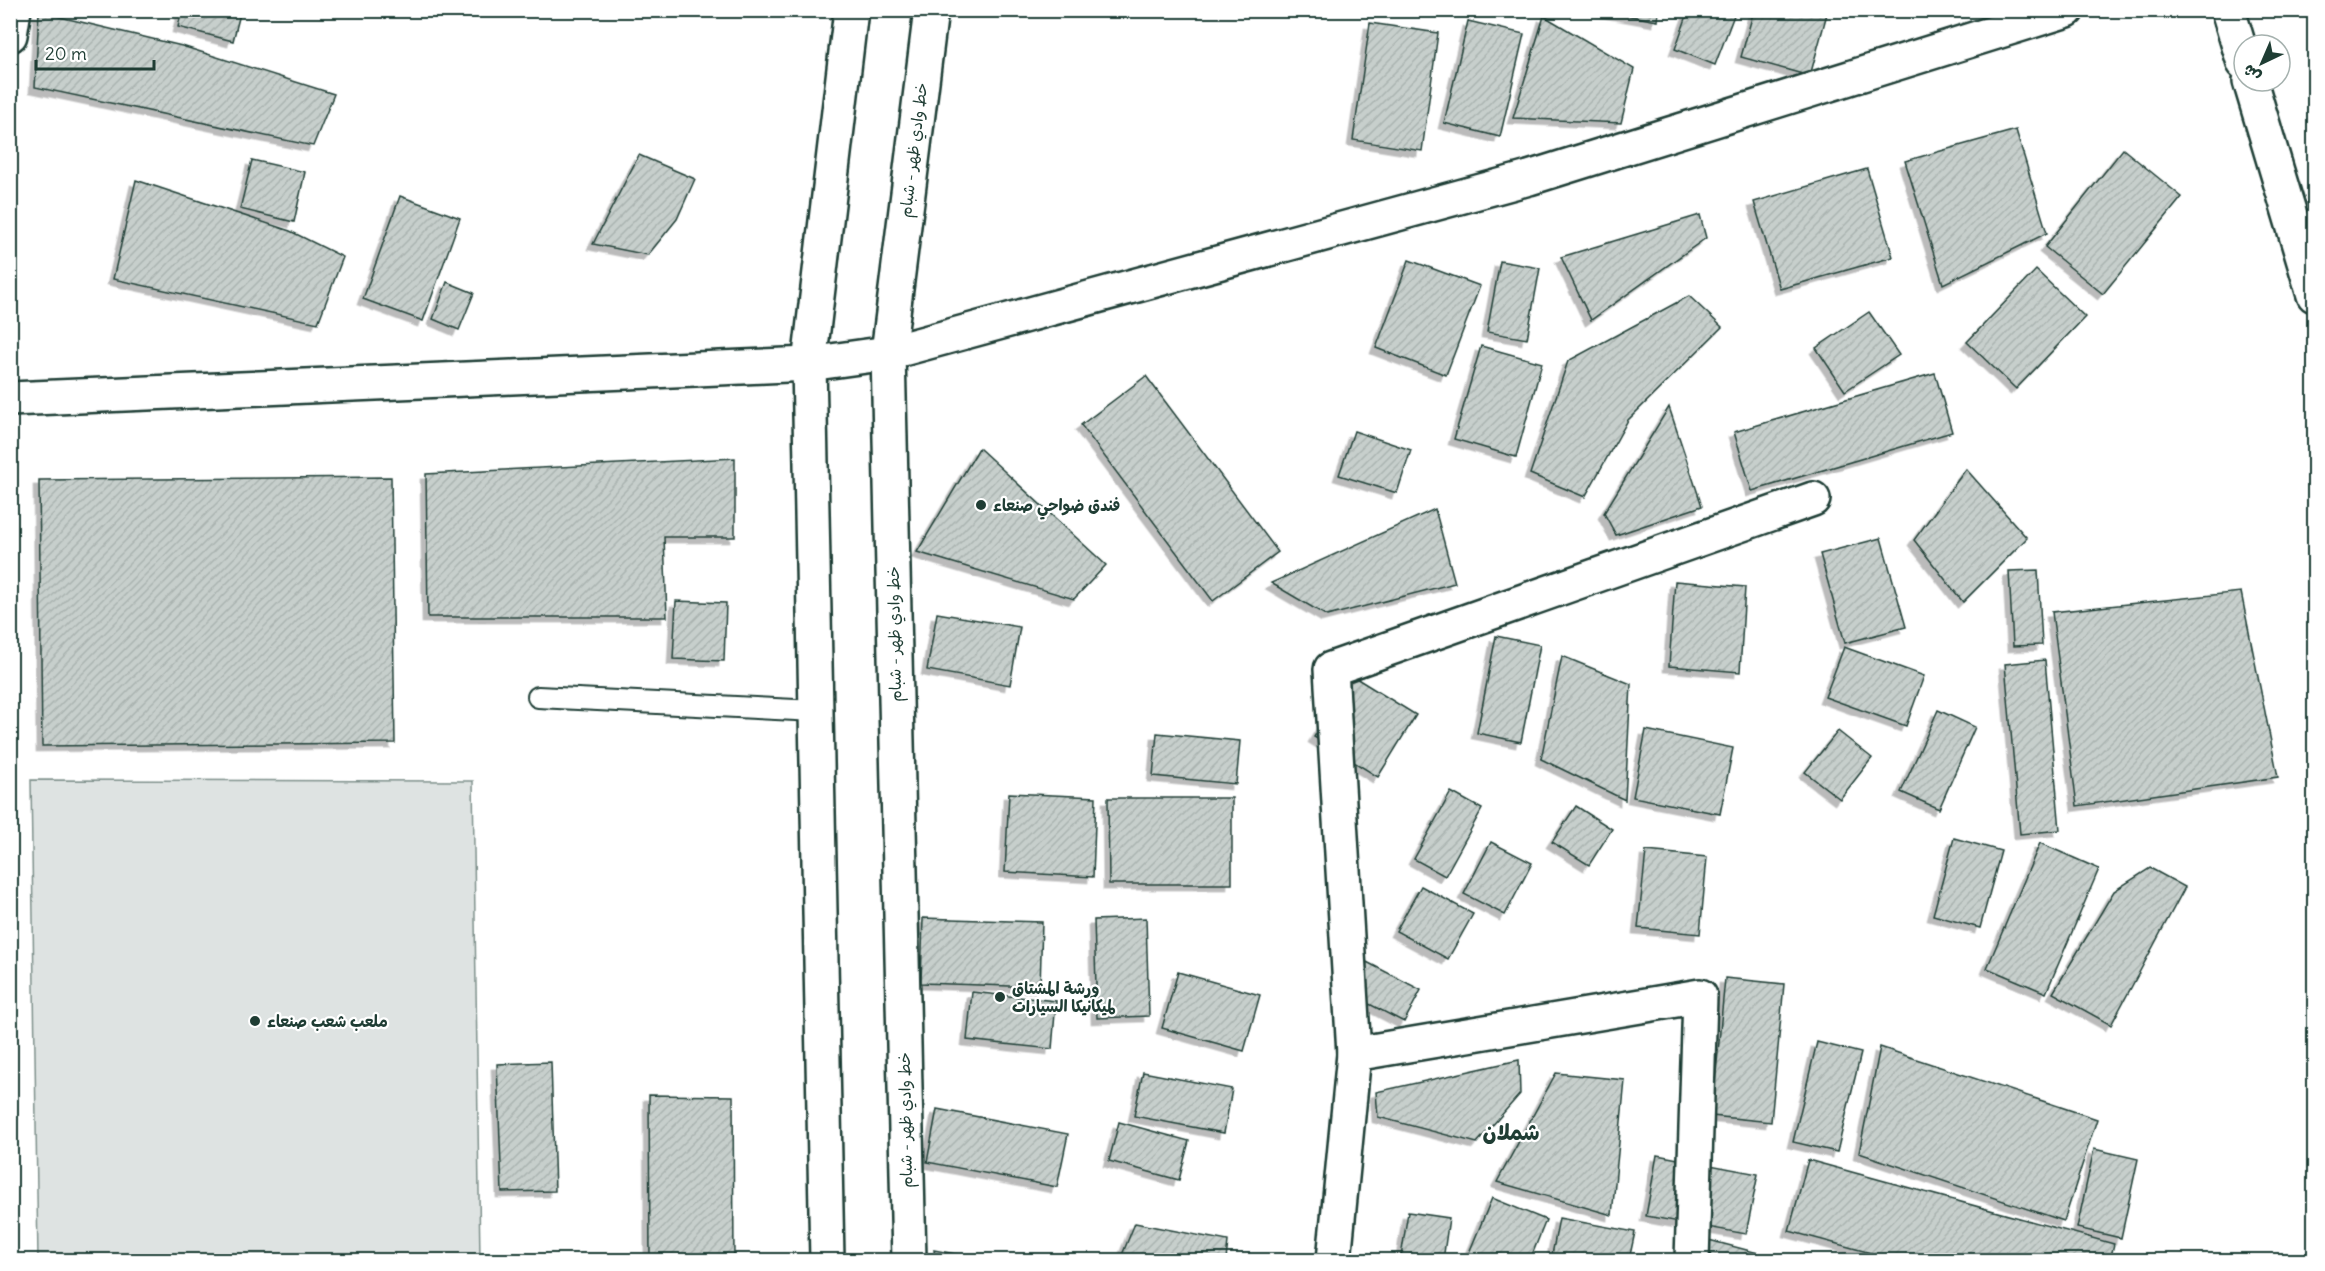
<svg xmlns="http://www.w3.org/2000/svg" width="2325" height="1271" font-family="Delius,'Playpen Sans Arabic',sans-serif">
  <defs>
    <pattern id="building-hatch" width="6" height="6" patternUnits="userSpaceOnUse" patternTransform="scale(1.5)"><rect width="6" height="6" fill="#c7cfcc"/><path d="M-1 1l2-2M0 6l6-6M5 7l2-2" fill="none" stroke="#aab3b0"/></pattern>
    <filter id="shadow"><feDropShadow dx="-5.5" dy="5.5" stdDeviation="0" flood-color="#0004"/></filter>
  </defs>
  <rect width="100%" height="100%" fill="#fff"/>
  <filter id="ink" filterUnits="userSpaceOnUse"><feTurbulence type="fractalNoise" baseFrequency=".0167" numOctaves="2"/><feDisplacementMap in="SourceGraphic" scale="12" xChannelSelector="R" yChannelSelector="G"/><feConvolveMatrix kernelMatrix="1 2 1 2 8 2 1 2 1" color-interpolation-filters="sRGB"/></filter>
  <g filter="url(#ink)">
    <polygon fill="#dee3e2" stroke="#7e908b" stroke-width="1.5" points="31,780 473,781 480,1260 38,1260"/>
    <g fill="url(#building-hatch)" stroke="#1f3d34" stroke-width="1.5" filter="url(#shadow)">
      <polygon points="182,10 241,10 233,41 178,27"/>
      <polygon points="1598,10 1659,10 1658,21"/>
      <polygon points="1689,10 1736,10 1715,65 1675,49"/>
      <polygon points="1754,10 1828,10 1810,76 1741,57"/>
      <polygon points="39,12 182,46 334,94 313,146 35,87"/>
      <polygon points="1544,16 1634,69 1621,123 1513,118"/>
      <polygon points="1468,21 1524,34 1500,137 1444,123"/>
      <polygon points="1370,23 1438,33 1422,151 1353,140"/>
      <polygon points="2016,130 2047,233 1943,284 1905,161"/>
      <polygon points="2123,149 2182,197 2103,294 2045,247"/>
      <polygon points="639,155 695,179 677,219 648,255 593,244"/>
      <polygon points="252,160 305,172 294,222 240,209"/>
      <polygon points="1867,169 1893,257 1780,289 1754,202"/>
      <polygon points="136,180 290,231 343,257 318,323 113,279"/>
      <polygon points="400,196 460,218 423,321 363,299"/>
      <polygon points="1700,215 1706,238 1591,320 1561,257"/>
      <polygon points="1409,260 1480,286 1446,375 1376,348"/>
      <polygon points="1500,261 1540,268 1527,339 1487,332"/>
      <polygon points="2036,270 2085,317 2016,389 1967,342"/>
      <polygon points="447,282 474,293 459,330 433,319"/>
      <polygon points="1689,296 1722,327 1628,420 1585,497 1530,474 1568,361"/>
      <polygon points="1869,312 1899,355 1845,391 1816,348"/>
      <polygon points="1481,346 1542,363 1516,457 1454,439"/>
      <polygon points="1935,373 1952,432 1752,491 1734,432"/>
      <polygon points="1146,376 1278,552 1213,601 1081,425"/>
      <polygon points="1669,407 1702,506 1616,535 1604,513"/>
      <polygon points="1354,431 1411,450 1397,493 1339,475"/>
      <polygon points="979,448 1106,565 1074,599 917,552"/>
      <polygon points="735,458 735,537 664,537 667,617 428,617 426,474"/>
      <polygon points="1966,469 2027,538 1963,602 1914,540"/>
      <polygon points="391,477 395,743 42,746 39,480"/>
      <polygon points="1435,509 1455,583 1327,616 1271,583"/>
      <polygon points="1881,538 1906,627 1845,643 1820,554"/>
      <polygon points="2038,570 2042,645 2013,646 2009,571"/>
      <polygon points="1675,581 1745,587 1740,672 1669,666"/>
      <polygon points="2241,592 2278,777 2077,806 2052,612"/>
      <polygon points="676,601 726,603 724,661 673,659"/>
      <polygon points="937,613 1020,627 1010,685 927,670"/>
      <polygon points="1496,636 1540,645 1521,742 1477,733"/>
      <polygon points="1844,647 1924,676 1906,726 1825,697"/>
      <polygon points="1562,656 1631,684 1625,800 1541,759"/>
      <polygon points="2045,660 2060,830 2020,834 2005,664"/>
      <polygon points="1351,675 1416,715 1378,777 1314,737"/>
      <polygon points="1938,710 1975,727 1939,809 1901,792"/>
      <polygon points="1646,730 1733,748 1720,814 1633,797"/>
      <polygon points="1838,731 1872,758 1840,799 1805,772"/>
      <polygon points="1157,733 1240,741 1236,784 1153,776"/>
      <polygon points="1451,792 1482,809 1445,876 1414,859"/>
      <polygon points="1009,793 1096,797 1093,877 1005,872"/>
      <polygon points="1108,798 1232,798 1232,884 1109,884"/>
      <polygon points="1576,806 1612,829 1589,865 1552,842"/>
      <polygon points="1954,838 2001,851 1980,928 1933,915"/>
      <polygon points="1491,842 1532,863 1505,915 1464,894"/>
      <polygon points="2040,843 2099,869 2046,993 1987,968"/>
      <polygon points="1646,851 1707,857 1700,934 1638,928"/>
      <polygon points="2150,868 2185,887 2111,1025 2053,993 2114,891"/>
      <polygon points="1421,886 1473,914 1448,959 1396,931"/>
      <polygon points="923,918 1042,922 1040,987 921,983"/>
      <polygon points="1146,918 1149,1016 1097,1018 1094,920"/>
      <polygon points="1359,958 1421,990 1404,1022 1342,990"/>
      <polygon points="1178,972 1260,995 1244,1051 1162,1028"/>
      <polygon points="1725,978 1784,984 1771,1122 1712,1116"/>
      <polygon points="972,992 1056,1001 1052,1049 967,1040"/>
      <polygon points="1817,1042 1861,1053 1837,1152 1793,1142"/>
      <polygon points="1880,1047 2097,1119 2064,1221 1859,1153"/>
      <polygon points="1519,1060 1520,1094 1477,1143 1378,1117 1376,1092"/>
      <polygon points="551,1062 555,1191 502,1192 497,1064"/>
      <polygon points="1143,1072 1232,1089 1224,1133 1134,1116"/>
      <polygon points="1556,1073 1625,1080 1612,1215 1497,1182"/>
      <polygon points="649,1095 733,1096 734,1260 650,1260"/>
      <polygon points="937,1109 1068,1134 1057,1187 927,1162"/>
      <polygon points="1119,1122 1189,1141 1179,1180 1109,1161"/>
      <polygon points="2094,1149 2138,1159 2121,1238 2077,1228"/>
      <polygon points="1657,1155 1758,1174 1746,1234 1646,1216"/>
      <polygon points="1808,1160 2114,1244 2110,1260 1897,1260 1789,1231"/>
      <polygon points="1492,1198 1546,1220 1530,1260 1466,1260"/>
      <polygon points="1408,1212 1449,1218 1443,1260 1421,1260 1401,1257"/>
      <polygon points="1559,1218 1635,1232 1629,1260 1551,1260"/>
      <polygon points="1135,1223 1228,1241 1226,1260 1120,1260"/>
      <polygon points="1686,1234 1762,1254 1760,1260 1684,1260"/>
      <polygon points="934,1250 987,1260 935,1260"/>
    </g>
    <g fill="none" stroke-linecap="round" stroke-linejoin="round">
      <defs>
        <polyline id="service" points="538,697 816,711"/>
        <g id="minor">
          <polyline points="2228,10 2244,63"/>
          <polyline points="10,35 14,10"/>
          <polyline points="2250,81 2314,295"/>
          <polyline points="10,399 809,364 888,353 1529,178 2067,10"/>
          <polyline points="1354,1054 1331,669 1813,499"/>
          <polyline points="1334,1260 1354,1054 1700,996 1692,1260"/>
        </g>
        <g id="primary">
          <polyline points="827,1260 809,364 851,10"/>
          <polyline points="909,1260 888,353 931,10"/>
        </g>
      </defs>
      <use href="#service" stroke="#1f3d34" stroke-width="24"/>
      <use href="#minor" stroke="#1f3d34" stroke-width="38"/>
      <use href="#primary" stroke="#1f3d34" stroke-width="38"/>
      <use href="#service" stroke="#fff" stroke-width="20"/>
      <use href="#minor" stroke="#fff" stroke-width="33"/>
      <use href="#primary" stroke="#fff" stroke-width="33"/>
    </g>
  </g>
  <g fill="#1f3d34" stroke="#fff" stroke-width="2">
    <circle cx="981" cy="505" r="6"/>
    <circle cx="1000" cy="997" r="6"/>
    <circle cx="255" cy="1021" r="6"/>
  </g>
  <g text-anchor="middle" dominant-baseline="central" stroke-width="4.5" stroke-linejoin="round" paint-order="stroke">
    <g font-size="16" fill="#1f3d34" stroke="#fff">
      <text transform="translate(913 150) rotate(-83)">خط وادي ظهر - شبام</text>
      <text transform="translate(894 634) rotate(-91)">خط وادي ظهر - شبام</text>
      <text transform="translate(905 1120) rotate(-91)">خط وادي ظهر - شبام</text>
    </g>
    <g font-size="16" font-weight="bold" fill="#1f3d34" stroke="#fff" text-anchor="start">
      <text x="993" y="505">فندق ضواحي صنعاء</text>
      <text x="1012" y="988">ورشة المشتاق<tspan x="1012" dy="18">لميكانيكا السيارات</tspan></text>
      <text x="267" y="1021">ملعب شعب صنعاء</text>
    </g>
    <g font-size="22" font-weight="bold" fill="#1f3d34" stroke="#fff">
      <text x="1511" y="1132">شملان</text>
    </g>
  </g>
  <rect width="2325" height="1271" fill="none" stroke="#fff" stroke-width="36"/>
  <rect x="18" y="18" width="2289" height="1235" fill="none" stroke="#1f3d34" stroke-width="2" filter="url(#ink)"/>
  <g transform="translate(2262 63) rotate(224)"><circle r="28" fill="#ffffff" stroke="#a5b1ae" stroke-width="1.5"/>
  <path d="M0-4.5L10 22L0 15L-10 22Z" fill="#1f3d34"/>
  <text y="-9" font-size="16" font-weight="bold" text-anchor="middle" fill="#1f3d34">ش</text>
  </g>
  <path d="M36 60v9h118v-9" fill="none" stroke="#1f3d34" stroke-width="3"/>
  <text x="45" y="60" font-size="18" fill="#1f3d34" stroke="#ffffff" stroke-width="4.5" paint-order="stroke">20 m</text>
</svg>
